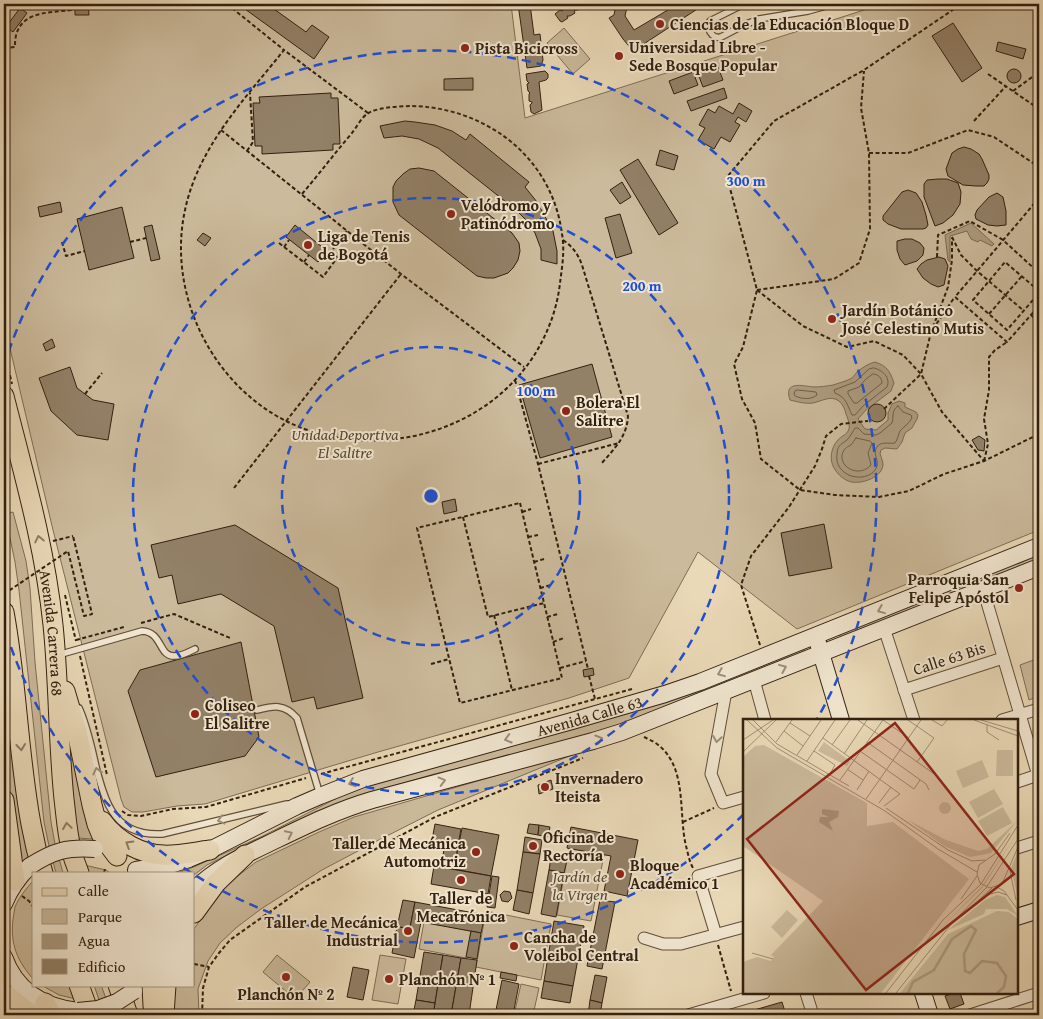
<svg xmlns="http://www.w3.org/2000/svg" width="1043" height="1019" font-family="'Gentium Book Plus',serif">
  <rect width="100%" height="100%" fill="#ead9b7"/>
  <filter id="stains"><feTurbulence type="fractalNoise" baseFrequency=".004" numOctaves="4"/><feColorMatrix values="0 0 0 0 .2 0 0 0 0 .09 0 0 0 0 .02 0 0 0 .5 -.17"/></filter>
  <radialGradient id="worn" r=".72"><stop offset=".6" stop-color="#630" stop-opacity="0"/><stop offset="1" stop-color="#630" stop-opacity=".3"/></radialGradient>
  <g fill="#cbba9b" stroke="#7f6d56">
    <polygon points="4,4 511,4 525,118 883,4 1039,4 1039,530 797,629 698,552 629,678 569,698 378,752 205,804 177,806 143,812 132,812 124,807 121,799 53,530 4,323"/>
    <polygon points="564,28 590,59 573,74 547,43"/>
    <polygon points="13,512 26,561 30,588 35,662 51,822 55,844 63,873 56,873 49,846 44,822 19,590 15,562 5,514"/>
    <polygon points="1039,549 1039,558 841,638 839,634"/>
    <polygon points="803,647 805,653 657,714 528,752 434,774 369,793 225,856 207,865 194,875 194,873 176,873 189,869 263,836 339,797 368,784"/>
    <polygon points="1039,658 1039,696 1029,700 1020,665"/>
    <polygon points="5,676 31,855 20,866 15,838 4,742"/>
    <polygon points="64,711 93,839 77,838"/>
    <polygon points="584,750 438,810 375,842 322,870 261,909 237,927 220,943 208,961 198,989 199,1015 171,1015 172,985 194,985 194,929 222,888 256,862 319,832 354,817"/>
    <polygon points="569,848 604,855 591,921 557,915"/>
    <polygon points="84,865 106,870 110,873 87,873"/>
    <path d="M 33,881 L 34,882 L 34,980 C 17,961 10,944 13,919 C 14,915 14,911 15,907 C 19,897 26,889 33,881 Z"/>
    <polygon points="486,911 551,924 541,980 476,967"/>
    <polygon points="424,922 471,931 466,958 419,949"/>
    <polygon points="277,955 310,982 295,999 263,972"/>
    <polygon points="380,955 406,959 398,1004 372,1000"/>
    <polygon points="521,984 539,988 533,1015 514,1015"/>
    <polygon points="41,985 71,985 76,999 59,995"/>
    <polygon points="94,985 101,985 112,1015 104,1015"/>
  </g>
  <g fill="#ac9a7e" stroke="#7c6952">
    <polygon points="971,223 994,244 992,246 980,240 978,242 971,239 967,231 950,236 950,262 948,260 945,235"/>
    <path d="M 875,362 C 887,366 890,371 894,383 L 891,391 L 866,410 L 858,419 L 865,429 L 876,430 L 888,420 L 888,413 L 892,404 L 899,401 L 905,403 L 905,407 L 916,412 L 918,415 L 917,419 L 912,428 L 905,433 L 902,442 L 897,449 L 885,448 L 881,450 L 880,454 C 881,457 883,461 883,465 C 882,477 863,484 852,482 C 845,481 838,475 834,468 C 829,460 831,447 838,440 C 841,436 847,435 849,429 C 850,425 848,419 846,414 C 845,410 843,404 839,401 C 831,395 822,401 813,403 C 805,404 798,402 790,400 C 783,380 803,386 814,387 C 820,387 827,386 833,385 C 839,383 847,381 852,378 C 854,376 856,373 857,372 C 863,367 868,364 875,362 Z"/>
  </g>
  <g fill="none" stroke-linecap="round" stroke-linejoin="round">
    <g stroke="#705d47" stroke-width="1">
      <path d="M 874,368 C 882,370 891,377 887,387 L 863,406 L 855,415 L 852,415 C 847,405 847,398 835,393 L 834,390 L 855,382 L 869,369 Z"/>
      <path d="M 873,374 C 878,374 882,378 882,383 L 857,403 L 854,403 L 848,394 L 848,391 L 859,387 L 865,380 Z"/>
      <path d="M 798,390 L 816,392 L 817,395 C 811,400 802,399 795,396 L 794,394 L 795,391 Z"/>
      <path d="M 898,406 L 903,412 L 911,415 L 912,418 C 909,424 903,427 900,431 C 898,435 898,439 895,443 C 888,444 881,441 877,447 C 872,454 879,459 877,466 C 873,479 853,480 844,472 C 839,468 836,462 837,455 C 837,446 840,445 847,440 C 850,437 853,431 855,428 L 858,428 L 864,434 L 876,435 L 880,433 L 892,423 C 894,417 891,410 898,406 Z"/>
      <path d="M 856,438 L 870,441 L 872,443 L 868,453 L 871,465 C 857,480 835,464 844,450 C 847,446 848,447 851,445 C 852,444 855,439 856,438 Z"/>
    </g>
  </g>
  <g fill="#928067" stroke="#332010">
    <polygon points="75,4 88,4 89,15 75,15"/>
    <polygon points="238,4 267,4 306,32 312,25 329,37 314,59"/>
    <polygon points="518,4 530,4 534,35 540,34 543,60 541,66 527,68"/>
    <polygon points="567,4 586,4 581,5 582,7 578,10 576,10 574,11 575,13 570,16 567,16 568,18 562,22 560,21 555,14 560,10 562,11 564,9 564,6"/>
    <polygon points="616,4 633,4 627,7 625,16 634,30 678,4 705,4 633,51 623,39 609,18 614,15"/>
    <polygon points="20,8 27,13 13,32 6,27"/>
    <polygon points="953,23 982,68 962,82 932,36"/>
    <polygon points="998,42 1026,49 1023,59 996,51"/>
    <polygon points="718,67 723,80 703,87 698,74"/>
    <circle cx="1014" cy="76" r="7"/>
    <polygon points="545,71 548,74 548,78 546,80 539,82 542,110 534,114 531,112 530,105 532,103 532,102 529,101 529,94 530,93 528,91 527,84 529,83 527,81 526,74"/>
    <polygon points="693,72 698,85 674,94 669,81"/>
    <polygon points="473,78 473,90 444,90 444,79"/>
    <polygon points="724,88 727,98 691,111 687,101"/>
    <polygon points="331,93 331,98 338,98 340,144 333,144 333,150 262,154 262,146 255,146 253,103 260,103 259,97"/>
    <polygon points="739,103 752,111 746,122 738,117 735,122 740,125 730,142 721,137 714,149 698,140 705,128 699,125 708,109 715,113 719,106 733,114"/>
    <polygon points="405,121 415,122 435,125 452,131 466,140 470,134 529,182 525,187 537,202 553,231 557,251 557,264 541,260 541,249 535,233 527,221 516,210 438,148 419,139 402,136 384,138 380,126"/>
    <polygon points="964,147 971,149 979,154 982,159 989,175 989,179 987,183 984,186 976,186 963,185 948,176 946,169 952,153 958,149"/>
    <polygon points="660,150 678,156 674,170 656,165"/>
    <polygon points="638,159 678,223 659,235 620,170"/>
    <polygon points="419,168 434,171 512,233 519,243 520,251 518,260 513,268 508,273 494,278 486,278 477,276 399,215 393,202 393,187 396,181 403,174 410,169"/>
    <polygon points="938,179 947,179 958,183 961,192 960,204 953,215 943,223 935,226 924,197 924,184 927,180"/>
    <polygon points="622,182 631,197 620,204 610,190"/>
    <polygon points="908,190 916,193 922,202 926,215 928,225 926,228 923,229 901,229 888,224 883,220 883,216 902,192"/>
    <polygon points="997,193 1003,197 1006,211 1006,225 997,226 988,225 976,219 975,215 977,210 989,197"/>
    <polygon points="60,202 62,212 40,217 38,207"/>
    <polygon points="122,207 134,258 89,270 77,219"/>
    <polygon points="620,214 632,253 616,258 605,218"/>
    <polygon points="152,225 160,259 151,261 144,227"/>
    <polygon points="295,225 327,251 318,262 286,237"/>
    <polygon points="203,233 211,238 205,246 197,240"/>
    <polygon points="905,239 912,239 920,243 924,248 923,255 917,261 905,265 900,259 897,250 897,241"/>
    <polygon points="939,257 945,259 948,266 944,285 938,287 931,284 923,278 917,269 921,264 927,260"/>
    <polygon points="52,339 55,347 46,351 43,344"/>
    <polygon points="592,364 612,437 540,458 519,385"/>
    <polygon points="70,367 77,388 93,400 114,404 108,440 77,435 51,411 39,378"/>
    <circle cx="877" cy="413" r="9"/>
    <polygon points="979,436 985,440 984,451 978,450 972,440"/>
    <polygon points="455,499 457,511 444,514 442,502"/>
    <polygon points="824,524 832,568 789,576 781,533"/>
    <polygon points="235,525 338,588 363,698 317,709 314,697 292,702 274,626 221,594 178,604 172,575 159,578 151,545"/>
    <polygon points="241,642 259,737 245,756 156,777 128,691 140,670"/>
    <polygon points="593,668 594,675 584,677 583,670"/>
    <polygon points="551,780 553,789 539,794 538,785"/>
    <polygon points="435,824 461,829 454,869 441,867 445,843 432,840"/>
    <polygon points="529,824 539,825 538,835 527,833"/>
    <polygon points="539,825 550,827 548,837 538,835"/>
    <polygon points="571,827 638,840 627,896 604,891 611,856 567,848"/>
    <polygon points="462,828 499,835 491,876 454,869"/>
    <polygon points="525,837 542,840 540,854 523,852"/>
    <polygon points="523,852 540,854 533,893 517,890"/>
    <polygon points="551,857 567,860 564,873 549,870"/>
    <polygon points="434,866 491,876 488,894 431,884"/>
    <polygon points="549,870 564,873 556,917 541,914"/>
    <polygon points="492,876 499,877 495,908 487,907"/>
    <polygon points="517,890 533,893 529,914 513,910"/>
    <polygon points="504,891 510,892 512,898 508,902 502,901 500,895"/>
    <polygon points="403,900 415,902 410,928 397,927"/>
    <polygon points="600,900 615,902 602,969 587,966"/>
    <polygon points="415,902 485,915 481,933 421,922 414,958 392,953 397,927 410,928"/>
    <polygon points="554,921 584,926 573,986 544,981"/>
    <polygon points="471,931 481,933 477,959 466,957"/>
    <polygon points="424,952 443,955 435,1003 416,1000"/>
    <polygon points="443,955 461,958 451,1015 433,1015"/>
    <polygon points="461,958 477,960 469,1015 451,1015"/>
    <polygon points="353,967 369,970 363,1000 347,997"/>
    <polygon points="501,972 517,975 516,981 500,978"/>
    <polygon points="595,975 607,977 602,1003 590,1000"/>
    <polygon points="502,980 519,984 513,1015 495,1015"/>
    <polygon points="544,981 573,986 570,1003 541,998"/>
    <polygon points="955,993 960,993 964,1004 950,1009 945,996"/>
    <polygon points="416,1000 435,1003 433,1015 413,1015"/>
    <polygon points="590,1000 602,1003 600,1015 588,1015"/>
    <polygon points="782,1002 786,1015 737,1015"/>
  </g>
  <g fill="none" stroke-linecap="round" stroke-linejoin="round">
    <defs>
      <g id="lane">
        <path d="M 744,4 L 710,21 L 708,27 C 710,33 713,39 721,37 L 744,25 L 759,19 L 808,11 L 833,4"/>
        <polyline points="787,4 806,10"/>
        <path d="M 58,655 L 142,631 C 163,632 158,657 175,656 C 182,656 189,652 195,649"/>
        <path d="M 79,708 C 88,728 92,750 97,771 C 101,785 104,799 112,811 C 123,829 142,835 162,834 L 287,804"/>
        <path d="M 257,710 C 273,706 284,703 297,718 L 320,795"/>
      </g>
      <g id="street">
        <polyline points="983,589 1039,779"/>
        <polyline points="884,628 914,720"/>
        <polyline points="754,680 765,720"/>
        <polyline points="904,690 1003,658"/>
        <polyline points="726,691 711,774 723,803 744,797"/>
        <polyline points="1002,720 1039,709"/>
        <polyline points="1017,782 1038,775"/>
        <polyline points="1017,848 1039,841"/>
        <polyline points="716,935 698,876 744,863"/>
        <polyline points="644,938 663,944 681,944 744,927"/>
        <polyline points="806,993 813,1015"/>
        <polyline points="688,1015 764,993"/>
        <polyline points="970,1015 1039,993"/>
      </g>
      <g id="secondary">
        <polyline points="818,643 841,720"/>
        <path id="s1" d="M 136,870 L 173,864 L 189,859 L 210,850 L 297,806 L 320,796 L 363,779 L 572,721 L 665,694 L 700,682 L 1039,546"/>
        <path d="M 194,890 C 217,867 247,854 276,840 C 307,825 338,810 372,800 L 593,741 L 622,732 L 1039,567"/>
        <path d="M 4,904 C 10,889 18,877 30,866"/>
        <polyline points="1017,917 1039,910"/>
        <path d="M 4,957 C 16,991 43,1007 78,1011"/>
        <polyline points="923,993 930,1015"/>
      </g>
      <g id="primary">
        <path id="s2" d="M 4,396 C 23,471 45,547 53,625 C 59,683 58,741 64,799 C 66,815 67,832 71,848 C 72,856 76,864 79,873"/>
        <path d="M 4,612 C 17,682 18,754 31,824 C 34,841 38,857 43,873"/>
        <polyline points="65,691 77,732 92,805 97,824 102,836 117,856"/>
        <polyline points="4,800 15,881"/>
        <path d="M 102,821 C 109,831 120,840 131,846 C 159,861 180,854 210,850"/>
        <polyline points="194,913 216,883 245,855"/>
        <polyline points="79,985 90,1015"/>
        <polyline points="118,985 128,1015"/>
        <polyline points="152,985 153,1006 154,1015"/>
        <polyline points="4,993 32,1015"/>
        <polyline points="45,1003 52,1015"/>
        <polyline points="164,1015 166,985"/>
      </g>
    </defs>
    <use href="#lane" stroke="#614e3a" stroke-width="8"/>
    <use href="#street" stroke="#614e3a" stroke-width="13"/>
    <use href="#secondary" stroke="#332010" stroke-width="18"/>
    <use href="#primary" stroke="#332010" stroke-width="21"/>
    <g stroke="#332010" stroke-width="2" stroke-dasharray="4 2.5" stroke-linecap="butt">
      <polyline points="227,4 284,50"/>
      <polyline points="973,4 954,9 864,70 774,121 727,177 757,290 743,347 734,364 742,399 755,423 761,459 800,490 835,495 879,497 909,491 944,474 984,461 1039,434"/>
      <path d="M 4,48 L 15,47 C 14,11 46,13 72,10"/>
      <polyline points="1039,62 1037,63 1035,75 1039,78"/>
      <polyline points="988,74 1039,109"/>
      <polyline points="1013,91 1035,75"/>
      <polyline points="974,121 1006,86"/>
      <polyline points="221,130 401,274 524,367"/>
      <polyline points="247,151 253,142 250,93"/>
      <polyline points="869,153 908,153 968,130 994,137 1039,167"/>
      <path d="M 302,194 C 319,174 335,153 352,133 C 356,128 362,117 367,114 C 377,106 414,105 427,107 C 497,115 553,164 562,234 C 565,251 562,267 560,283 C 556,319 539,355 514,381 C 457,442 358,458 284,420 C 211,382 169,295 184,215 C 196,149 244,100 284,50 L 368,113"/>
      <polyline points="1039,198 955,297 1007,342 1031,315 1039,322"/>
      <polyline points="952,237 961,255 977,271 1024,311"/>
      <path d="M 563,240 C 573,247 578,254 582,265 L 628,416 C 627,437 614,449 601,464"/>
      <polyline points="62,242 66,256 85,251"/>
      <polyline points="130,242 146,238"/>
      <polyline points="279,243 323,277 337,258 336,255 332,250"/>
      <polyline points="284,247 289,240"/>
      <polyline points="937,257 938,235 970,221 1003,240 1039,273"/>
      <polyline points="325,259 347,231"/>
      <polyline points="304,262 309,255"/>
      <polyline points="757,290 834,279 859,263 870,229 869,153 861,108 864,71"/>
      <polyline points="757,290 803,326 847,347 874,341 903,355 921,374 942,412 984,461"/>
      <polyline points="1039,291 1005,262 973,300 1007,330 1039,293"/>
      <polyline points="989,314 1022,276"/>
      <polyline points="1031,315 1039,306"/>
      <polyline points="933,327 948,287 952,260 952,238"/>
      <polyline points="4,350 12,384"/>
      <polyline points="515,380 538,464 588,669"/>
      <polyline points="85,394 102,373"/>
      <polyline points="884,409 921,374 931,332 954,298"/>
      <polyline points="984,461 988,444 984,419 989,390 989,357 995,350 1007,342"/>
      <polyline points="538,464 619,443"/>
      <polyline points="234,488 401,274"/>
      <polygon points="520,503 562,678 460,703 417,528"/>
      <polyline points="522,512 531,509"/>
      <polyline points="463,517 488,617 544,603"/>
      <polyline points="528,537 538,535"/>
      <polyline points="53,541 73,536"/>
      <polyline points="534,562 544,559"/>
      <polyline points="540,588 551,585"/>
      <polyline points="65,595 76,641"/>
      <polyline points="494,615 512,690"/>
      <polyline points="547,617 558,614"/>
      <polyline points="141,623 174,614 230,638"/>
      <polyline points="76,640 124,627"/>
      <polyline points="553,642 564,638"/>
      <polyline points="760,645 741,585 751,556 789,507 815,466 822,449 826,436 841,424 868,421"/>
      <polyline points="80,656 107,775"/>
      <polyline points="431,664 449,659"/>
      <polyline points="560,668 586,661"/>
      <polyline points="589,676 595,699"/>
      <path d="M 644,737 C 648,739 653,741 657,744 C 688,767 678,813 686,846 C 688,853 689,861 693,868"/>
      <polyline points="321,774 632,689"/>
      <polyline points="122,811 128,815 141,816 173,809 206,807 306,778"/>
      <polyline points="683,822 714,808"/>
      <polyline points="104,873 105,869"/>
      <polyline points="22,896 29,901 34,908"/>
      <polyline points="718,945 731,991"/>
      <polyline points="194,964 209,967"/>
      <polyline points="202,1015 203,988 209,967 219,953 230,940 305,887 435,817 583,758"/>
    </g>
    <use href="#lane" stroke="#f1e6d0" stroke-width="5.5"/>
    <use href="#street" stroke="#f1e6d0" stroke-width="11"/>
    <use href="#secondary" stroke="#f1e6d0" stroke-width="16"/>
    <use href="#primary" stroke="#ead9b7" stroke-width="19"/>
    <defs>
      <g id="secondary-bridge">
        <path d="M 30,866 C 53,851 67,847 95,849"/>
        <polyline points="78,1011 98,1009 117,1002 134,991"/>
      </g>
    </defs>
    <use href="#secondary-bridge" stroke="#332010" stroke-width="18" stroke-linecap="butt"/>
    <polyline stroke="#332010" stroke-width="2" stroke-dasharray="4 2.5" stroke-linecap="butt" points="4,594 68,551 84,616 92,614 73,536"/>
    <use href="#secondary-bridge" stroke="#f1e6d0" stroke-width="16"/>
  </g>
  <defs><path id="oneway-chevron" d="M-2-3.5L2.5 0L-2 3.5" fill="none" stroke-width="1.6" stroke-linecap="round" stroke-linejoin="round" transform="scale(1.25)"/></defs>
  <g stroke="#8e7c64">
    <use href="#oneway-chevron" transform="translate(39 539) rotate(-102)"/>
    <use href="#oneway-chevron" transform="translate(21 747) rotate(84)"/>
    <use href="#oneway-chevron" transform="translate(67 826) rotate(-98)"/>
    <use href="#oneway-chevron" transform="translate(129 844) rotate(-149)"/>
  </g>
  <g stroke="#9c8d7a">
    <use href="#oneway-chevron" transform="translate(881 610) rotate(158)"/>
    <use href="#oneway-chevron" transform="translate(783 668) rotate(-22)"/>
    <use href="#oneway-chevron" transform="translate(721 673) rotate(158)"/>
    <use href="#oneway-chevron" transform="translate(508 739) rotate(164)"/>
    <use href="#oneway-chevron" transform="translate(599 739) rotate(-17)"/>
    <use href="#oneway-chevron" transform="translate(717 739) rotate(99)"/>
    <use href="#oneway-chevron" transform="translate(97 771) rotate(-104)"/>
    <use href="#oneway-chevron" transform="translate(442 781) rotate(-15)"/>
    <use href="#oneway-chevron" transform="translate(352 783) rotate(160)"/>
    <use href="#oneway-chevron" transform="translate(221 820) rotate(166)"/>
    <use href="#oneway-chevron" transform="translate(289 834) rotate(-26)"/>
  </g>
  <g fill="none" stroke="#1d4ed8" stroke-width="2.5" stroke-dasharray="9 6">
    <circle cx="431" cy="496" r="149"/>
    <circle cx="431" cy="496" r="298"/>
    <path d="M744 814A446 446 0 0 1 4 626M4 366A446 446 0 1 1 817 719"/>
  </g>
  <g fill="#8f2418" stroke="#f1e6d0" stroke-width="2">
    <circle cx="660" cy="24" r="5"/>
    <circle cx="465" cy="48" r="5"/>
    <circle cx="619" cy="56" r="5"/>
    <circle cx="451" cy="214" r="5"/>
    <circle cx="308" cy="245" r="5"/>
    <circle cx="832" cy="319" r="5"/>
    <circle cx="566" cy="411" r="5"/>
    <circle cx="1019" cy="588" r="5"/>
    <circle cx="195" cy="714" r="5"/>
    <circle cx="545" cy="787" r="5"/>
    <circle cx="533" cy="846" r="5"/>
    <circle cx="476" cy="852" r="5"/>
    <circle cx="620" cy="874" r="5"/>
    <circle cx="461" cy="880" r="5"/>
    <circle cx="408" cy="931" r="5"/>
    <circle cx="514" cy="946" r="5"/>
    <circle cx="286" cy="977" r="5"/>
    <circle cx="389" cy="979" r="5"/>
  </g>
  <g text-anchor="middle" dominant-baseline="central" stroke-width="4" stroke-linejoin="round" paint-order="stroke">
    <g font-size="16" font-weight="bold" fill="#332010" stroke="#f1e6d0" text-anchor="start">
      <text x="670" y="24">Ciencias de la Educación Bloque D</text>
      <text x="629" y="47">Universidad Libre -<tspan x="629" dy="18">Sede Bosque Popular</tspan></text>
      <text x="475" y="48">Pista Bicicross</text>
      <text x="461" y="205">Velódromo y<tspan x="461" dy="18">Patinódromo</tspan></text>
      <text x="318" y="236">Liga de Tenis<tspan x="318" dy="18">de Bogotá</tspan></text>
      <text x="842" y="310">Jardín Botánico<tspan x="842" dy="18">José Celestino Mutis</tspan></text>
      <text x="576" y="402">Bolera El<tspan x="576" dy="18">Salitre</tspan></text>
      <text x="1009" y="579" text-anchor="end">Parroquia San<tspan x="1009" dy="18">Felipe Apóstol</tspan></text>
      <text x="205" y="705">Coliseo<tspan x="205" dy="18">El Salitre</tspan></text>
      <text x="555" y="778">Invernadero<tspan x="555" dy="18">Iteista</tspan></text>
      <text x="543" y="837">Oficina de<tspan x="543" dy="18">Rectoría</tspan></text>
      <text x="466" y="843" text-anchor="end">Taller de Mecánica<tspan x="466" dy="18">Automotriz</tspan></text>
      <text x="630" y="865">Bloque<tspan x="630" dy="18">Académico 1</tspan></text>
      <text x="461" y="898" text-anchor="middle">Taller de<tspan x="461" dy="18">Mecatrónica</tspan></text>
      <text x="398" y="922" text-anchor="end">Taller de Mecánica<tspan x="398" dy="18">Industrial</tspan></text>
      <text x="524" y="937">Cancha de<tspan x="524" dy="18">Voleibol Central</tspan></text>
      <text x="399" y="979">Planchón Nº 1</text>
      <text x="286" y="994" text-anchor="middle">Planchón Nº 2</text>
    </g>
    <g font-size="16" font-style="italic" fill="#594633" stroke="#f1e6d0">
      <text x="345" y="434">Unidad Deportiva<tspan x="345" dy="18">El Salitre</tspan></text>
      <text x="580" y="876">Jardín de<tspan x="580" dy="18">la Virgen</tspan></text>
    </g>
    <g font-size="16" fill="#332010" stroke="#f1e6d0">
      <text stroke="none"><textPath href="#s2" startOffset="242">Avenida Carrera 68</textPath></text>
      <text transform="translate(949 658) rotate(-18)">Calle 63 Bis</text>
      <text stroke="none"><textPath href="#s1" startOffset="481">Avenida Calle 63</textPath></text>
    </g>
  </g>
  <g transform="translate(743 719)">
    <rect width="275" height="275" fill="#ead9b7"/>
    <path d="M 81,23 L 107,42 L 104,47 L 75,32 ZM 21,26 L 124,84 L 124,107 L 150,103 L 226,160 L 138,274 L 0,274 L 0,243 L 14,238 L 28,242 L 31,238 L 28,236 L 80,182 L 0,127 L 0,38 L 12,27 ZM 254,31 L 270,31 L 270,57 L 253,57 ZM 239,41 L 246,58 L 220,69 L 213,52 ZM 251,70 L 260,85 L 235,99 L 226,83 ZM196 89a6 6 0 1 1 12 0a6 6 0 1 1-12 0ZM 260,88 L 269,104 L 244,117 L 235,102 ZM 165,101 L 203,121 L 235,132 L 244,130 L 274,102 L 248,134 L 227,138 L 201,127 ZM 275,113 L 240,168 L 196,211 L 239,167 ZM 275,132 L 274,164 L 275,180 L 268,149 ZM 254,176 L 262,178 L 275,197 L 264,190 L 243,190 L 241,195 L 205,211 L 242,181 ZM 44,191 L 55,201 L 39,219 L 28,208 ZM 254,192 L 266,193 L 275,200 L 275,274 L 157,274 L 205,215 Z" fill="#cbba9b"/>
    <path d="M 79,90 L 96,92 L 95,98 L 86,103 L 90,112 L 76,103 L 77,98 L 86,98 L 79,95 Z" fill="#ac9a7e"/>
    <path fill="none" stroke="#ac9a7e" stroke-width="2.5" d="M 165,274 L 170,263 L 191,251 L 209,220 L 228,207 L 233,211 L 221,235 L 222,252 L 227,254 L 239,242 L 254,244 L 263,257 L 261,268 L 254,274"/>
    <path fill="none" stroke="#a18f74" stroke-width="1" d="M 4,1 L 34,29 L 142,92 L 195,130 L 234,153M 10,1 L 34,25 L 106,67M 115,1 L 194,57M 140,1 L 166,19M 165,1 L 191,19 L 174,43M 189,1 L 199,7 L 204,1M 231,1 L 275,17M 238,1 L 275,12M 47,4 L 67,17M 244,6 L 244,13 L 256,21M 41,12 L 60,27M 80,19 L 157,75 L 141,87M 0,21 L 30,1M 33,23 L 49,1M 124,23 L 183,65 L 186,71M 89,26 L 107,1M 71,32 L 92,46 L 87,55M 117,32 L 171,70 L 177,61M 0,33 L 33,1M 101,35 L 124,1M 54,36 L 78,1M 64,42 L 92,1M 104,50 L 120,61M 97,61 L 140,1M 114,71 L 126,52M 123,80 L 178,1M 136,84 L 148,68M 143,89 L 205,131 L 229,142 L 242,141M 267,114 L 252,135 L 236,146 L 234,155 L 237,164 L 247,169 L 259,165 L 275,128M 267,152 L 273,181M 254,168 L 261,172 L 275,191M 244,176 L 255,173 L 264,176M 218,180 L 234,157M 222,194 L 249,169M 9,234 L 30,240M 143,274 L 200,201 L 238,165 L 275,106M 153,274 L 209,204 L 243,169 L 275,120"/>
    <path fill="#8f2418" fill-opacity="0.15" stroke="#8f2418" stroke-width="2.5" d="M 152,4 L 271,155 L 123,271 L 4,120 Z"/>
    <rect width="275" height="275" fill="none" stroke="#332010" stroke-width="2.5"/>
  </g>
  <circle cx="431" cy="496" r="8" fill="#1d4ed8" stroke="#f1e6d0" stroke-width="2.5"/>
  <g font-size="15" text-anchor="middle" font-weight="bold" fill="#1d4ed8" stroke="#f1e6d0" stroke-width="4" stroke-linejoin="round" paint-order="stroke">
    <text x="746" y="186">300 m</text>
    <text x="642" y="291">200 m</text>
    <text x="536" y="396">100 m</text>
  </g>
  <rect width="1043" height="1019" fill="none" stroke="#ead9b7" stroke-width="20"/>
  <rect x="5" y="5" width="1033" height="1009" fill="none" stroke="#332010" stroke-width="2.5"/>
  <rect x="10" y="10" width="1023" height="999" fill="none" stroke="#332010"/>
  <rect x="32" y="872" width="162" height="115" fill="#f1e6d0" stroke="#a59783"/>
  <rect x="42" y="888" width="25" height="8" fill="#ead9b7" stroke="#a59783"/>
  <text x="78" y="896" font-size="15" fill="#332010">Calle</text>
  <rect x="42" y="909" width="25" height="15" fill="#cbba9b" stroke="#a59783"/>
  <text x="78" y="922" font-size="15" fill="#332010">Parque</text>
  <rect x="42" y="934" width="25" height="15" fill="#ac9a7e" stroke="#a59783"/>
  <text x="78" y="946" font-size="15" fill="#332010">Agua</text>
  <rect x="42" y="959" width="25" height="15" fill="#928067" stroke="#a59783"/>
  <text x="78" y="972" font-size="15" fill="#332010">Edificio</text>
  <rect width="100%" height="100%" filter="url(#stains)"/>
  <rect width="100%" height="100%" fill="url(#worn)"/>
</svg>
